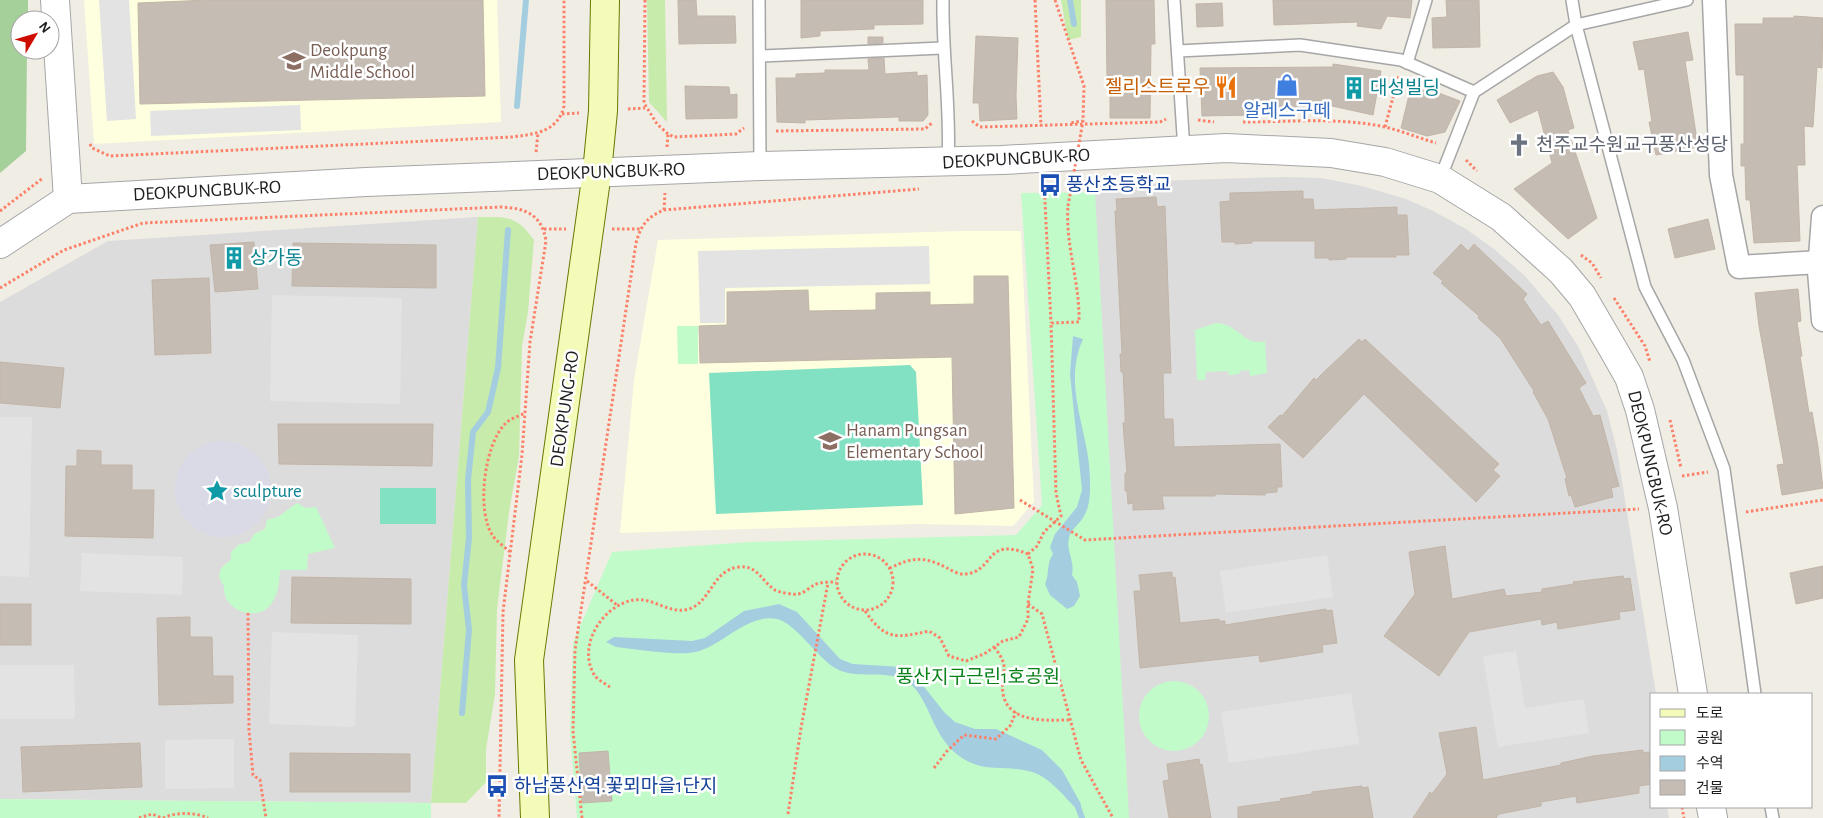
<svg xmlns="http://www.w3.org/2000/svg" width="1823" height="818" font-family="'Alegreya Sans','Noto Sans KR',sans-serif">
  <rect width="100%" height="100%" fill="#f0ede5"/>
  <g fill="#dddcdc">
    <polygon points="1282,177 1321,178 1362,186 1406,199 1433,211 1466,229 1494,249 1525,276 1558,315 1579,348 1607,411 1617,450 1656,694 1652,694 1652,807 1667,807 1669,818 1128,818 1108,526 1094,183"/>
    <polygon points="478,217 431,803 0,799 0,302 108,241"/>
  </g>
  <g fill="#fdffdf">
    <polygon points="84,0 497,0 501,122 94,144"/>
    <polygon points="962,231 1021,231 1034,502 1013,526 915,524 620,533 634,380 658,240"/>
  </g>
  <g fill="#c6ebaa">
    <polygon points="647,0 665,0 667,122 649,102"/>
    <polygon points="1061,0 1081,0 1081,37 1068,40"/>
    <path d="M 478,217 C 507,217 516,215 534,240 L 528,312 L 522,346 L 519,456 L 509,512 L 497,609 L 495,694 L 486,749 L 486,782 L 466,803 L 431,803 Z"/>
  </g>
  <polygon fill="#a6d099" points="0,0 28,0 28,20 20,20 20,50 27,50 26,151 0,173"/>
  <g fill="#c1fbc9">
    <polygon points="1095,192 1129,818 577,818 570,732 573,643 612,552 749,542 1016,535 1042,505 1021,193"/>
    <path d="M 1216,323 C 1239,324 1244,347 1265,341 L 1267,373 L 1250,376 L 1249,370 L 1240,371 L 1239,374 L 1229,375 L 1228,371 L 1206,372 L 1205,380 L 1197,380 L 1195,330 Z"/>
    <polygon points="677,326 698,326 698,364 678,364"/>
    <path d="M 297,503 L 306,508 L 316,507 L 335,548 L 308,554 L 307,570 L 280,570 C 279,581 279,591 273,601 C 261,624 222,612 224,586 C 215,575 220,567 231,560 L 231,552 L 238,545 L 250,542 L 254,534 L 265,529 L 267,520 L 278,517 Z"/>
    <circle cx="1174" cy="716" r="35"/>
    <polygon points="0,799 431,803 431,818 0,818"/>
  </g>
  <g fill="#81e1c2">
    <polygon points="910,365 916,372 923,505 716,514 709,373"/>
    <rect x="380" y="488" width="56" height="36"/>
  </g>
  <g fill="#e3e3e3">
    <polygon points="99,0 129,0 136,119 107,121"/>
    <polygon points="300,105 301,130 151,136 150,111"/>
    <polygon points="929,246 930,284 725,288 725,323 700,323 698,251"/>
    <polygon points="272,295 402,298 400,404 270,401"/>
    <polygon points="0,417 32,417 29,577 0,576"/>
    <polygon points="82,553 183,557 182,595 80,591"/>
    <polygon points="1327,555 1333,597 1226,613 1220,571"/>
    <polygon points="272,632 358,635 355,727 269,724"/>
    <polygon points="1516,651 1525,708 1584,699 1589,733 1498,747 1483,656"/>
    <polygon points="0,665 74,665 75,719 0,719"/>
    <polygon points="1351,693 1359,744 1229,763 1221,712"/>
    <polygon points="234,739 234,788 165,789 165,740"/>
  </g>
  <circle fill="#dad9e6" cx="223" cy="489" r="48"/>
  <g fill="#a4cedf">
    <path d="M 1073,336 L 1083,339 C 1061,388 1091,433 1090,483 C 1090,494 1090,506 1084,516 C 1080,524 1070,530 1069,538 C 1066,552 1075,560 1072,575 L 1077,582 L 1080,596 L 1074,606 L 1067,609 L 1050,595 L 1045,584 C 1050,573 1046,564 1053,554 L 1050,547 L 1055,534 L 1077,507 L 1082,490 L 1070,374 Z"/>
    <path d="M 779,604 L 797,612 L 840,659 L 853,664 L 902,667 L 914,674 L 944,712 L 955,722 L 975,729 L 996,729 L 1042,750 L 1062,770 L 1081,804 L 1080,812 C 1063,797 1051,776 1028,771 C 1004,765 985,773 962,758 C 931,738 931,699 908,682 C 887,668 857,681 835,668 C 817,657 795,623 777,619 C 747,613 723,646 695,652 C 677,656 636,649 616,647 L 606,642 L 614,637 L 692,641 L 705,638 L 744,611 Z"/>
  </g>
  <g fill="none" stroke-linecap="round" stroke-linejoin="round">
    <g stroke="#a4cedf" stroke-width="6">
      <polyline points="1070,0 1074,24"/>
      <polyline points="517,106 526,0"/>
      <polyline points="462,713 469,630 464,585 469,538 468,480 473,432 488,412 498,368 508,230"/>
      <polyline points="1077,804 1082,818"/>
    </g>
  </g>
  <g fill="#c5bcb4" stroke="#c2b5a7">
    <polygon points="208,0 483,0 485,96 140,104 138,3"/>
    <polygon points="678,0 696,0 697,16 735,16 736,43 679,44"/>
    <polygon points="801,0 923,0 923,24 874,25 874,29 820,31 820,36 801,38"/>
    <polygon points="1106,0 1154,0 1155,44 1151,44 1150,118 1110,118 1110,80 1107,80"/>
    <polygon points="1273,0 1412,0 1410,18 1387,16 1381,29 1357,26 1358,22 1274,25"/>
    <polygon points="1446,0 1479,0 1480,47 1433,48 1432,18 1447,17"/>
    <polygon points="1222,3 1223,26 1197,27 1196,4"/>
    <polygon points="1794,16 1823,18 1822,68 1817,67 1813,127 1804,126 1805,165 1797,165 1800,241 1754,243 1750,200 1746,200 1745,166 1741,166 1741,144 1744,144 1744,75 1736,75 1735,24 1763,24 1763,18 1794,18"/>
    <polygon points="1688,32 1693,60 1685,61 1698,147 1656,155 1649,122 1652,122 1644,69 1639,70 1633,42"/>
    <polygon points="976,36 1018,38 1016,96 1017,119 980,121 979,103 973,103"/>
    <polygon points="868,37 883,37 883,43 868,44"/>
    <polygon points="884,58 885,74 917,72 917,76 927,75 928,115 923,121 899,121 899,117 805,120 805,123 777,122 776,78 796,78 796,74 825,73 825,70 869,70 868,59"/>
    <polygon points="1333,64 1381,71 1373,115 1314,102 1313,109 1252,110 1253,115 1202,116 1200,68 1333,67"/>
    <polygon points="1553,72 1563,87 1574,128 1568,130 1597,218 1568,239 1514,189 1552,163 1538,110 1510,123 1497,100 1537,76"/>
    <polygon points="1412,83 1460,101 1445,132 1427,136 1401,128"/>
    <polygon points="685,86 729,87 730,95 737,94 737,118 686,119"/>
    <polygon points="1303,191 1303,199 1313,199 1314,210 1397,207 1397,215 1407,215 1409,255 1396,255 1396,257 1346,257 1346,259 1329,260 1329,258 1315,258 1315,241 1252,241 1252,243 1235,244 1235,242 1222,242 1220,202 1230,201 1230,193"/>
    <polygon points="1156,197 1157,207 1165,206 1171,373 1163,373 1164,419 1173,419 1174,447 1280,444 1282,487 1277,487 1277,492 1265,493 1265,495 1215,494 1215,496 1162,496 1164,509 1133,510 1133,503 1128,504 1127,491 1125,491 1125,473 1127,473 1123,423 1125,423 1125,411 1123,372 1121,372 1120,354 1122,354 1115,211 1117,211 1116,199"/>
    <polygon points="1708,219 1715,249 1675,258 1668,229"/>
    <polygon points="254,242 258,289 215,292 210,245"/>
    <polygon points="293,243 436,245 436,288 292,286"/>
    <polygon points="1461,244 1468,251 1474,244 1527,294 1523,299 1541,325 1548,321 1586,383 1579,388 1593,416 1600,415 1619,486 1611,488 1613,497 1575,507 1571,495 1569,496 1565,479 1567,478 1548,419 1533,392 1534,391 1500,338 1478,318 1479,316 1441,283 1443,281 1433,273"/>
    <polygon points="974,276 1008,276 1014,508 955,514 952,357 700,363 699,326 727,325 727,292 808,290 809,311 876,310 876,293 930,292 930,305 974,304"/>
    <polygon points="209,278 211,353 155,355 152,280"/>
    <polygon points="1798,289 1801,321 1797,322 1802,356 1800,356 1809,413 1812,412 1818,447 1823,488 1782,495 1777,465 1784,464 1759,326 1755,293"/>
    <polygon points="1359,339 1362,342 1365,339 1499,464 1493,470 1500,476 1476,502 1364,394 1303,458 1268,427 1280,415 1282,416 1314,378 1316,380 1325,371"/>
    <polygon points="0,362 64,368 60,408 0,403"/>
    <polygon points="278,424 433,424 432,466 279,464"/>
    <polygon points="77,450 101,451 101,465 132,465 132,490 154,490 153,538 65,536 66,466 77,466"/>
    <polygon points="1445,546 1452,599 1504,589 1506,596 1542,592 1542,589 1574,584 1573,582 1623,576 1624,579 1630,578 1635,610 1619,612 1620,619 1558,629 1557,622 1542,625 1541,619 1469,632 1439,676 1384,636 1415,594 1409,552"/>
    <polygon points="1823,566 1823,598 1796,604 1790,573"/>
    <polygon points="1172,572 1172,578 1175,577 1180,623 1219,619 1219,621 1225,621 1225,625 1326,609 1326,611 1332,610 1337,643 1322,645 1323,652 1260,662 1259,655 1140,668 1134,591 1141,591 1139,575"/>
    <polygon points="292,577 411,579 411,624 291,623"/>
    <rect x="0" y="604" width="31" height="41"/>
    <polygon points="190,617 190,637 212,637 213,676 233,676 233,703 159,705 157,618"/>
    <polygon points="1476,727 1483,780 1561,765 1561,763 1593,756 1643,750 1643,753 1649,752 1652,784 1639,786 1639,793 1577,803 1576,796 1541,802 1541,806 1499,814 1496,818 1413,818 1430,792 1432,794 1447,774 1439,733"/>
    <polygon points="140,743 142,787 23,792 21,747"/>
    <polygon points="608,751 612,801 582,803 579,753"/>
    <polygon points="290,753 410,754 410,792 290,792"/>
    <polygon points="1199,759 1200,765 1202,764 1211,818 1169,818 1163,781 1169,780 1167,764"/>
    <polygon points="1362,786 1362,788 1368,787 1373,818 1238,818 1238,807 1281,801 1280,799 1312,794 1312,792"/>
  </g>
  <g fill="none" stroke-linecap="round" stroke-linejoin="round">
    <defs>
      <g id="service">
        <polyline points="759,0 760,166"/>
        <path d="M 943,0 C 942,54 951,108 948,162"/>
        <polyline points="1174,0 1184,150"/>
        <polyline points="1687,0 1576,25 1645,287 1683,360 1724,469 1755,694"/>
        <polyline points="1178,51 1300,45 1401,60 1474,92"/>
        <polyline points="760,56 942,48"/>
        <polyline points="1407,63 1426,0"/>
        <polyline points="1440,179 1474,92 1576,25 1572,0"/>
        <polyline points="1771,807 1773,818"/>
      </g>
      <g id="minor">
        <polyline points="1714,0 1721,175 1739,267 1820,262"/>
        <polyline points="1823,217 1819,271 1823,320"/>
      </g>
      <g id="tertiary">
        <polyline points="55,0 68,199"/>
        <polyline points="0,244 68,199 366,182 760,166 1002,160 1226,148 1331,153 1385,162 1440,179 1501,217 1561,271 1582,296 1613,349 1629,377 1640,410 1663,508 1693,694"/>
        <polyline points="1711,807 1713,818"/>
      </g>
      <polyline id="secondary" points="535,818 529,660 597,172 603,111 605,0"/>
    </defs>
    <use href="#service" stroke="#a6a6a6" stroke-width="14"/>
    <use href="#minor" stroke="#a6a6a6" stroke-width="25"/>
    <use href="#tertiary" stroke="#a6a6a6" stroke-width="30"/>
    <use href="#secondary" stroke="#667a02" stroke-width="30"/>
    <g stroke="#fd8169" stroke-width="3" stroke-dasharray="2.5 2.5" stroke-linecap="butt">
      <polyline points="645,0 644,103 657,124 668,134 674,137 736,134 744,128"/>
      <polyline points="1035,0 1041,126"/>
      <polyline points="1055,0 1084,86 1083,121 1069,123"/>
      <polyline points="628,109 645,108"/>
      <polyline points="562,114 579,113"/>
      <polyline points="1198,120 1214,122"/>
      <polyline points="972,121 980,127 1160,122 1166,119"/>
      <path d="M 1243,122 C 1290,122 1339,117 1385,127 C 1402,131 1419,138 1436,143"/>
      <polyline points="1385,127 1399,75"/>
      <polyline points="776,131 925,129 932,123"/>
      <path d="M 90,144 L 92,148 L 110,156 L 512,137 C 535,134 558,132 564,106 L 564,0"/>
      <polyline points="667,147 668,134"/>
      <polyline points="536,152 538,133"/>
      <polyline points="1466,160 1477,171"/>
      <polyline points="1044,182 1051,323"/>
      <polyline points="664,210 665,193"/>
      <polyline points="0,211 43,178"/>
      <polyline points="544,229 566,229"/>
      <polyline points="612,229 640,229"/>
      <polyline points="1581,255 1592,263 1601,278"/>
      <path d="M 0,288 L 64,250 L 143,223 L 501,207 C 526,208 542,215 546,241 L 530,342 L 522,455 L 503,612 L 499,818"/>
      <polyline points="1614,298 1645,346 1650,362"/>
      <polyline points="1670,420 1681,468"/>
      <polyline points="1682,476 1708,472"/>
      <polyline points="1020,500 1085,540 1639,509"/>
      <polyline points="1746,512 1823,500"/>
      <path d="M 510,552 C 505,547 497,542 493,536 C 476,512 484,445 505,424 C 509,419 519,416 525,413"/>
      <circle cx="865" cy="582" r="28"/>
      <path d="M 1028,554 L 1037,546 L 1044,532 L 1061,516 L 1056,493 L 1051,323 L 1079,322 C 1080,282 1065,245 1068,206"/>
      <polyline points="587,581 617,605"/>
      <polyline points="1028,604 1042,614 1081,760 1113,818"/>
      <path d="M 865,611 C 886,641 896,638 929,631 L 940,638 L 949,656 L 966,661 L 984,654 L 1003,641 L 1019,637 L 1028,619 L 1028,604 L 1033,569 L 1028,554 C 984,536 995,572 965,574 C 960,575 952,571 947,568 C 924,556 913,557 890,568"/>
      <polyline points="248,613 249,730 253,775 260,780 266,818"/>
      <path d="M 994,647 C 1012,669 1000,672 1003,694 C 1009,724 1047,720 1069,720"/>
      <path d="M 610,687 C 606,684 598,680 595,676 C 576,647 602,605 634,600 C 653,597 670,615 689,609 C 712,601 712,570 739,567 C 758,565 761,581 775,590 C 778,592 793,595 797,594 C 803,594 809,588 814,585 C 820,582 829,582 836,582"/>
      <polyline points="934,768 947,751 964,735 996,739 1010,726 1016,712"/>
      <polyline points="1682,807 1684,818"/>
      <polyline points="788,814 801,728 828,583"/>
      <polyline points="139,818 152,814 162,818"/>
      <path d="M 163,818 C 176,812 195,812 208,818"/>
      <path d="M 582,818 L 573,731 L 575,650 L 636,243 C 641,225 647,217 664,210 L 919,189"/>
    </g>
    <use href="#service" stroke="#fff" stroke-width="11"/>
    <use href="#minor" stroke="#fff" stroke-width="22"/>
    <use href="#tertiary" stroke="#fff" stroke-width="28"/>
    <use href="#secondary" stroke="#f4fbb8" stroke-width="28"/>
    <polyline stroke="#fd8169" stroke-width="3" stroke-dasharray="2.5 2.5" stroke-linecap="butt" points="1068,206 1083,121"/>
  </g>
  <defs>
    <symbol id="school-bare" viewBox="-9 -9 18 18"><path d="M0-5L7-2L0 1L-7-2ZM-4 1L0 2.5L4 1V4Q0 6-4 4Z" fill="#8d6e63" stroke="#fff" stroke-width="2.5" paint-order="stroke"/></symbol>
    <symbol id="shop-bare" viewBox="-9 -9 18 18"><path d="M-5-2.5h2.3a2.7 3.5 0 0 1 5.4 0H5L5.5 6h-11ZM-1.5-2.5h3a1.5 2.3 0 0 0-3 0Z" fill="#3f7fe0" stroke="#fff" stroke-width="2.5" paint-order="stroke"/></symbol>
    <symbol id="restaurant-bare" viewBox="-9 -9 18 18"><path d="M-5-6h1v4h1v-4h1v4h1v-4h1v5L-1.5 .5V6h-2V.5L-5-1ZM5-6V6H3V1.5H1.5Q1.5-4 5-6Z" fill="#e8710a" stroke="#fff" stroke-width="2.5" paint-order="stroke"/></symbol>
    <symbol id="building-bare" viewBox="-9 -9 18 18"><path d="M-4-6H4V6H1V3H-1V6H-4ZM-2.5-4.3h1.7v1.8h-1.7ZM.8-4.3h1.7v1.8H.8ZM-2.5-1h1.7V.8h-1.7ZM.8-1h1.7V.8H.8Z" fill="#0f9aa8" stroke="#fff" stroke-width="2.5" paint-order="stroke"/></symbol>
    <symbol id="church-bare" viewBox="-9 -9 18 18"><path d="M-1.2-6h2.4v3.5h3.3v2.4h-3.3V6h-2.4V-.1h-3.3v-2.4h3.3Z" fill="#6b7280" stroke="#fff" stroke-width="2.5" paint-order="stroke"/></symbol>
    <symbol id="bus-bare" viewBox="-9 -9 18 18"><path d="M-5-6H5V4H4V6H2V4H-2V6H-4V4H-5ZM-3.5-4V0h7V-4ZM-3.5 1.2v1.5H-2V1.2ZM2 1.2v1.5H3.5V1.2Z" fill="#1a4fb4" stroke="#fff" stroke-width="2.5" paint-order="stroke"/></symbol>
    <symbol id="sight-bare" viewBox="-9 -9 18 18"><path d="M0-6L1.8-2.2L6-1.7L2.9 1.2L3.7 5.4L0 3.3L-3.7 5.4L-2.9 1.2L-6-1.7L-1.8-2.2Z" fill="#0f9aa8" stroke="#fff" stroke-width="2.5" paint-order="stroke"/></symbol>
  </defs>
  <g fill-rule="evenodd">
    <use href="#school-bare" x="278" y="45" width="32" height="32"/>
    <use href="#shop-bare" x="1271" y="69" width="32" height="32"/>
    <use href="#restaurant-bare" x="1210" y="71" width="32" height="32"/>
    <use href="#building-bare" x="1338" y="72" width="32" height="32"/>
    <use href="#church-bare" x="1503" y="129" width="32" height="32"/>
    <use href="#bus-bare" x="1034" y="169" width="32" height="32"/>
    <use href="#building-bare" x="218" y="242" width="32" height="32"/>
    <use href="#school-bare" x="814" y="425" width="32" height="32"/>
    <use href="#sight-bare" x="201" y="475" width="32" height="32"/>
    <use href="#bus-bare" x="481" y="770" width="32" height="32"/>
  </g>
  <g text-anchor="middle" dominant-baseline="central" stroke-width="5" stroke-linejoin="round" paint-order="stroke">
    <g font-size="19" fill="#785e54" stroke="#fff" text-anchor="start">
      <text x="310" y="50">Deokpung<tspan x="310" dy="22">Middle School</tspan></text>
      <text x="846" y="430">Hanam Pungsan<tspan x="846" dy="22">Elementary School</tspan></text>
    </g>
    <g font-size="19" fill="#c56008" stroke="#fff" text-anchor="end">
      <text x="1210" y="87">젤리스트로우</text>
    </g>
    <g font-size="19" fill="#0d838f" stroke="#fff" text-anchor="start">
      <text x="1370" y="88">대성빌딩</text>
      <text x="250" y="258">상가동</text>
      <text x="233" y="491">sculpture</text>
    </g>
    <g font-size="19" fill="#366cbe" stroke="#fff">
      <text x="1287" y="111">알레스구떼</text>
    </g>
    <g font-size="19" fill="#5b616d" stroke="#fff" text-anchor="start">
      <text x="1536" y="145">천주교수원교구풍산성당</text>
    </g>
    <g font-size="19" fill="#1f1f1f" stroke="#fff">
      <text transform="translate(1016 159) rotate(-3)">DEOKPUNGBUK-RO</text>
      <text transform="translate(611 172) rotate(-2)">DEOKPUNGBUK-RO</text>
      <text transform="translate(207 191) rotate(-3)">DEOKPUNGBUK-RO</text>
      <text transform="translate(565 409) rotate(-82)">DEOKPUNG-RO</text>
      <text transform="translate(1650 463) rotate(77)">DEOKPUNGBUK-RO</text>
    </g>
    <g font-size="19" fill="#164399" stroke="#fff" text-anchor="start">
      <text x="1066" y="185">풍산초등학교</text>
      <text x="514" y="786">하남풍산역.꽃뫼마을1단지</text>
    </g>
    <g font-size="19" fill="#09821a" stroke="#fff">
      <text x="978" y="677">풍산지구근린1호공원</text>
    </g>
  </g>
  <rect x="1650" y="693" width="162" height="115" fill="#ffffff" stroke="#a5a5a5"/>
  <rect x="1660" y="709" width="25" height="8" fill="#f4fbb8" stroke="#a5a5a5"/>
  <text x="1696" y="718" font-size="15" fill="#1f1f1f">도로</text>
  <rect x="1660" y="730" width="25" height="15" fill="#c1fbc9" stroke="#a5a5a5"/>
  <text x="1696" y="743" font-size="15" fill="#1f1f1f">공원</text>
  <rect x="1660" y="756" width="25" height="15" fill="#a4cedf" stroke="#a5a5a5"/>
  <text x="1696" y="768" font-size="15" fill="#1f1f1f">수역</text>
  <rect x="1660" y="780" width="25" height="15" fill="#c5bcb4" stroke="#a5a5a5"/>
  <text x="1696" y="793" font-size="15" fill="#1f1f1f">건물</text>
  <g transform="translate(35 35) rotate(52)"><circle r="24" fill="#ffffff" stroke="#a5a5a5"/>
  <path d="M0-4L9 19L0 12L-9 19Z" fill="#ce0c00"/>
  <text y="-8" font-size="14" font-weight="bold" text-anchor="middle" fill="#1f1f1f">N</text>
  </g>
</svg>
